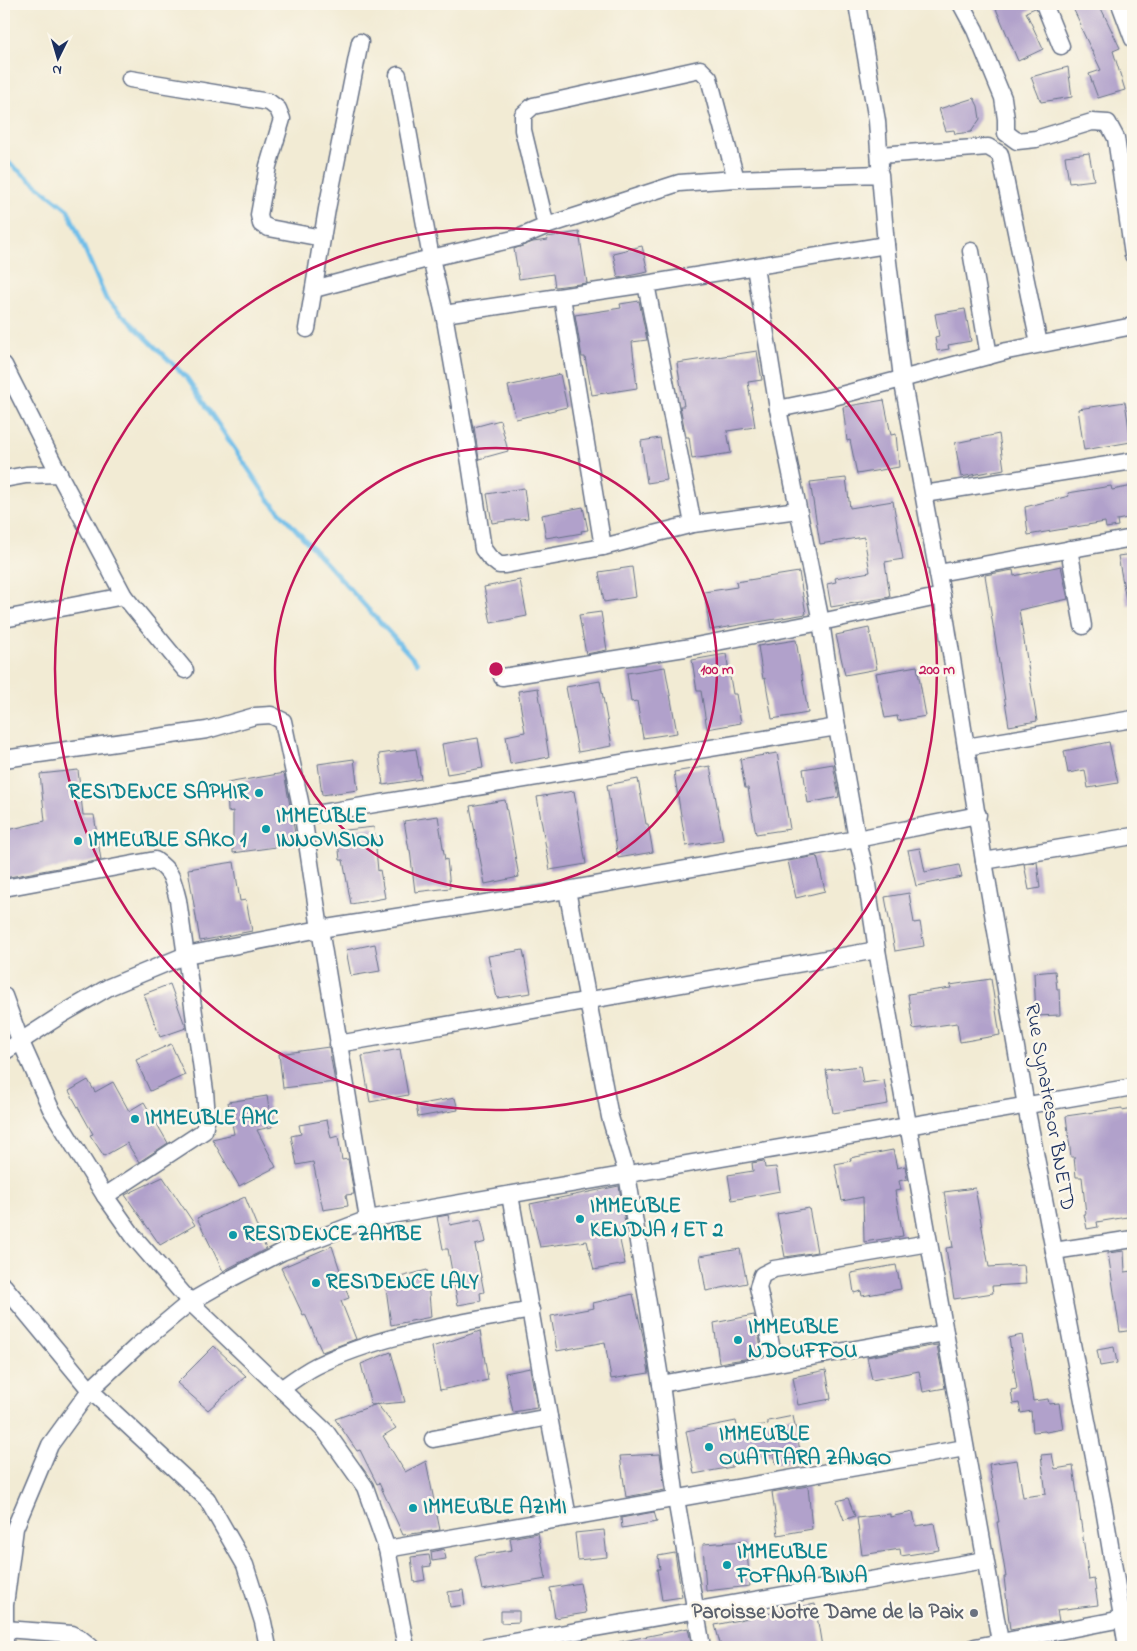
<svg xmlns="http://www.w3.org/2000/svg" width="1137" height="1651" font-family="'Indie Flower',sans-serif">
  <rect width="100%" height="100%" fill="#fbf7ec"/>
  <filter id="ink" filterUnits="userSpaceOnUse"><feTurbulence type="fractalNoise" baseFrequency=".02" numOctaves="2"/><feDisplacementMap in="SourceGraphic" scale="10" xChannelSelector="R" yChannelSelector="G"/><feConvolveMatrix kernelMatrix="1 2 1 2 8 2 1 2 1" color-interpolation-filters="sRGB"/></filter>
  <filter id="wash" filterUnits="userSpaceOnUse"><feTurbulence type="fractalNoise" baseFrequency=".0096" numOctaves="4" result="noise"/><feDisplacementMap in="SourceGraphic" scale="20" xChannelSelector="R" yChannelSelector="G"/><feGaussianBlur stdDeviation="1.12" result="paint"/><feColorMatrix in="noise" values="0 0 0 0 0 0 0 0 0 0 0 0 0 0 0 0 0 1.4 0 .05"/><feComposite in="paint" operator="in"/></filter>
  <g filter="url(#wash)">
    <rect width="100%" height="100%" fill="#f2ebd4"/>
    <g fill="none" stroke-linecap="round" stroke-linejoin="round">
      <polyline stroke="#6fbee9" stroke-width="4.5" points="4,159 68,210 106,299 187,378 269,500 417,663"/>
    </g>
    <g id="blocks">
      <g fill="#b1a1cb">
        <polygon points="994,4 1034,4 1035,8 1026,12 1043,49 1018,61"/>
        <polygon points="1071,4 1099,4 1120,48 1113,51 1125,90 1098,98 1089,74 1101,70 1080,26 1081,25"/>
        <polygon points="1068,67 1072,97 1041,102 1031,77"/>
        <polygon points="974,98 978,106 980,119 971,132 955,134 954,130 946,131 939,109"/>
        <polygon points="1089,153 1094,180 1069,183 1065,156"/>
        <polygon points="579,232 587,283 555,287 553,274 519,279 514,249 533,242 548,240 547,237"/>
        <polygon points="642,246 648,272 618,278 613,253"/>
        <polygon points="639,301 647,340 632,342 637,388 592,395 585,357 582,357 575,315 621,308 620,304"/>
        <polygon points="965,309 971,341 948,345 949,349 937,351 935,337 939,336 935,314"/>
        <polygon points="757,351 762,380 748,382 755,427 727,431 731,453 692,459 689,437 686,437 680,406 684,406 677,363"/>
        <polygon points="560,374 567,407 516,419 508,386"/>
        <polygon points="884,400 891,435 896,434 899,467 857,474 850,440 847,441 843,407"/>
        <polygon points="1125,402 1131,442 1084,450 1078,409"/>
        <polygon points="500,420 508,451 479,459 474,427"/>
        <polygon points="999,434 1004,469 961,477 955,443"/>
        <polygon points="660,438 667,480 647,483 641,441"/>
        <polygon points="846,478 850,508 893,501 903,559 885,562 890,597 831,607 827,584 836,582 835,578 870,572 864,537 820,544 810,482"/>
        <polygon points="1111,486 1112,490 1133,486 1133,517 1117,520 1118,526 1106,528 1105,522 1028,535 1025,507 1069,496 1068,493"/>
        <polygon points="524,488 528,518 492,523 487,494"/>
        <polygon points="583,507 588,530 581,531 582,533 559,537 558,536 546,538 542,515"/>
        <polygon points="1133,554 1133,604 1127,605 1118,556"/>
        <polygon points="1061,566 1068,599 1019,610 1037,721 1009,726 985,575 1013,570 1014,576"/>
        <polygon points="632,567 636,597 604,602 599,572"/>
        <polygon points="799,572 806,614 710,630 704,592 737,587 736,582"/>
        <polygon points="520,580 527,616 491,623 484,587"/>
        <polygon points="601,612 607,650 586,654 579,615"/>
        <polygon points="869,628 877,669 845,675 836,635"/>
        <polygon points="796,640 808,713 772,719 765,678 763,679 758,646"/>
        <polygon points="726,654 733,694 736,694 741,723 707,729 701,691 697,691 692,660"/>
        <polygon points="917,666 926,716 898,721 897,716 885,718 876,673"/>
        <polygon points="665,667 677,733 643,738 637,701 631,702 627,673"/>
        <polygon points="600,681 612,746 578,752 566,687"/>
        <polygon points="538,688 549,757 510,764 506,736 525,732 518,691"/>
        <polygon points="478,738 483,768 447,774 442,744"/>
        <polygon points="1109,742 1118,783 1088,788 1085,770 1068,773 1064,751"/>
        <polygon points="416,749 421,779 383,785 379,754"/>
        <polygon points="777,753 790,829 756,834 748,788 745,788 740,759"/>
        <polygon points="354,759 358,790 322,795 318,764"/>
        <polygon points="833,764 839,797 808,803 803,769"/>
        <polygon points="710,766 723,840 686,846 674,772"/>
        <polygon points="78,770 83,815 94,815 101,860 4,878 4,831 45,821 40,774"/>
        <polygon points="284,773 297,844 233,853 233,811 228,812 227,783"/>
        <polygon points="638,779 646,824 648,824 653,852 618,858 607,785"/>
        <polygon points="574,791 586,864 550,870 537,797"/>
        <polygon points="505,800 519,877 485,884 470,806"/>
        <polygon points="438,816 445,860 447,859 450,888 415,892 410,850 409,850 404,821"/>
        <polygon points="374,827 378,871 380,870 385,898 351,904 343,860 340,860 337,831"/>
        <polygon points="920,848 925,872 959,865 962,877 916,886 908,850"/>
        <polygon points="817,856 825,891 796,898 788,861"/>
        <polygon points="234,862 240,901 246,900 252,931 200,941 188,869"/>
        <polygon points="1037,862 1040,888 1029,890 1024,864"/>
        <polygon points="909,893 914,923 920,922 924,946 895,951 885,897"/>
        <polygon points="375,944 380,971 351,976 346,950"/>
        <polygon points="523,950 531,993 497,998 488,956"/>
        <polygon points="1055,971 1057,989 1059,989 1060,1015 1036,1016 1034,973"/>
        <polygon points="991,979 1000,1035 960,1042 957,1023 913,1029 908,994 951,988 950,985"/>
        <polygon points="170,984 186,1028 160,1037 144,994"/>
        <polygon points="171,1044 185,1075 150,1091 136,1060"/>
        <polygon points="329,1047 335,1082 283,1088 279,1054"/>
        <polygon points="400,1049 408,1095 370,1102 362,1056"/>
        <polygon points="860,1066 863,1083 884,1080 888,1104 833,1113 826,1070"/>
        <polygon points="88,1080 95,1092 113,1082 129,1111 144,1102 168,1143 139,1162 127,1143 104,1156 90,1135 93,1134 69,1091"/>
        <polygon points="267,1096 272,1127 257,1130 276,1167 239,1186 212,1139 234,1134 228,1102"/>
        <polygon points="455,1098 458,1110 418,1117 416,1105"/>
        <polygon points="1122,1108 1122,1110 1133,1108 1133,1216 1097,1222 1098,1227 1087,1229 1084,1214 1086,1214 1082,1177 1076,1177 1074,1157 1071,1157 1066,1116"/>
        <polygon points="327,1120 331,1138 338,1136 342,1160 348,1159 354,1194 346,1195 348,1206 323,1210 313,1162 297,1165 291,1136 301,1134 299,1125"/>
        <polygon points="893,1150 897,1168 905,1166 907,1179 899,1181 901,1190 895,1191 903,1236 864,1242 863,1197 842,1201 835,1164 851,1161 850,1158"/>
        <polygon points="764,1161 765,1168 776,1167 780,1191 732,1200 728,1175 753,1171 752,1163"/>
        <polygon points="163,1177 195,1225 160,1245 125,1195"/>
        <polygon points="619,1186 627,1235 619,1236 625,1264 594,1270 587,1241 540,1247 530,1204"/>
        <polygon points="975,1188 989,1267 1024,1265 1026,1284 992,1286 993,1293 954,1299 946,1248 953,1247 944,1192"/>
        <polygon points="245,1197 266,1249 223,1271 197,1218"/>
        <polygon points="809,1208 817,1252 785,1257 777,1214"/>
        <polygon points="448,1215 450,1225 481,1219 486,1242 475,1245 484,1292 480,1293 481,1301 458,1305 448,1249 443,1249 437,1217"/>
        <polygon points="332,1246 349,1298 341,1301 356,1339 322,1352 305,1314 303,1315 281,1268"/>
        <polygon points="740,1249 747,1283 706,1291 700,1256"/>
        <polygon points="1124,1251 1125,1272 1133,1271 1133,1330 1120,1332 1108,1253"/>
        <polygon points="896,1265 901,1289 862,1296 861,1291 854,1293 851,1273"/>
        <polygon points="427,1270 431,1317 391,1325 385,1281"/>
        <polygon points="633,1294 643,1336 649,1373 611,1379 605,1342 557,1351 551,1316 594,1308 593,1303"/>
        <polygon points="754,1315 763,1356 719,1363 714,1323"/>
        <polygon points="480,1331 488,1380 440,1390 432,1347"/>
        <polygon points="1022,1335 1033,1401 1048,1399 1049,1404 1059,1403 1063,1429 1046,1432 1045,1431 1033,1432 1031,1411 1021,1413 1019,1403 1013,1404 1011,1390 1017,1389 1009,1338"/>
        <polygon points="937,1345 945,1388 923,1392 919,1371 872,1380 867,1357"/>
        <polygon points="214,1346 246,1376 208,1410 177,1383"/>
        <polygon points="1114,1347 1117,1363 1100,1366 1097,1350"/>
        <polygon points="391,1352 405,1402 371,1405 361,1364"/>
        <polygon points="530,1368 537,1408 513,1412 505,1373"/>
        <polygon points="826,1370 831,1399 798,1405 793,1377"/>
        <polygon points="377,1404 396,1428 383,1436 405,1472 426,1461 440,1530 403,1535 379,1483 377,1484 360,1450 357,1451 335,1419"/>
        <polygon points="793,1416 802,1460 776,1464 774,1454 732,1462 732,1467 694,1474 686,1431 736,1421 738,1430 768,1424 768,1421"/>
        <polygon points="660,1454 665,1490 626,1497 620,1456"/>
        <polygon points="1052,1454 1055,1469 1073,1466 1089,1580 1094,1579 1098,1605 1057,1610 1059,1621 1010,1630 1004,1577 1006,1577 997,1522 999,1522 989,1464 1017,1460 1023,1497 1046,1494 1041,1455"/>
        <polygon points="808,1486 812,1529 778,1535 772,1492"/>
        <polygon points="848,1498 855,1516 844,1520 837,1501"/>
        <polygon points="654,1512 657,1522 622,1528 621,1518"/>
        <polygon points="913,1512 916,1526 934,1523 939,1550 901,1556 900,1549 862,1555 857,1518 890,1514 890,1517"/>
        <polygon points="604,1530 607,1557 578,1560 575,1533"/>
        <polygon points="538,1533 546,1579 482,1590 475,1556 512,1550 510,1538"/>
        <polygon points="746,1541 750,1586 706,1591 703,1544"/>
        <polygon points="444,1549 446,1559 432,1561 431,1552"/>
        <polygon points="675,1553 682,1597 662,1600 657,1569 660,1569 658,1556"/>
        <polygon points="429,1555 431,1566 423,1567 425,1580 414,1582 411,1557"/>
        <polygon points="580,1583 586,1613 555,1618 550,1588"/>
        <polygon points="463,1590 465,1605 450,1607 448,1592"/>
        <polygon points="815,1604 822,1647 721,1647 715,1625"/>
        <polygon points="501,1611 519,1611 519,1622 501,1623"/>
        <polygon points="688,1628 692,1647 620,1647 619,1642"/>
      </g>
    </g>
  </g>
  <g filter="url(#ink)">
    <use href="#blocks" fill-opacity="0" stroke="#667187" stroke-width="1"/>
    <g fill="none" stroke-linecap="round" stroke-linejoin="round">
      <defs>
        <g id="minor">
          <polyline points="857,4 877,121 880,165"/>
          <polyline points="961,4 975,30 1003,98 1006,119 1006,133 1017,141 1036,139 1092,122 1108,123 1116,138 1133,255"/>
          <polyline points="1044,4 1061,46"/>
          <polyline points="1120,4 1133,39"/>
          <polyline points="398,75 431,258 444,314 470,463 483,549 489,557 499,565 505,565 603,547 693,524 798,510"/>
          <polyline points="130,79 269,102 278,109 282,119 268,166 259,215 261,224 269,228 322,238"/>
          <polyline points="880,155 988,147 1000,154 1039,344"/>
          <polyline points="546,226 523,130 523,115 533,106 700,69 709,78 736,179"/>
          <polyline points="971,251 989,356"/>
          <polyline points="755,267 778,409 821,622 837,727 857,839 864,865 877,950 1001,1647"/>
          <polyline points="646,284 693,524"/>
          <polyline points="314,289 431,258 518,238 546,226 679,183 736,179 880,174 886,245 902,378 942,596 984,861 1026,1106 1104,1509 1127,1647"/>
          <polyline points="562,297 603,547"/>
          <polyline points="444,314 646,284 886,245"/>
          <polyline points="307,329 327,209 360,42"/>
          <polyline points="4,365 59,474"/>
          <polyline points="778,409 826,399 1007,351 1133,326"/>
          <polyline points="4,479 26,475 59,474 124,596 185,670"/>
          <polyline points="924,494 1133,461"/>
          <polyline points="1069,549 1083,626"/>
          <polyline points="938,573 1133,538"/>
          <polyline points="4,619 124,596"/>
          <polyline points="502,677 685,648 821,622 942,596"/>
          <polyline points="966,747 1133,719"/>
          <polyline points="4,759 207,730 255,716 271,715 283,721 303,816 320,929 368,1219"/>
          <polyline points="303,816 837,727"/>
          <polyline points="984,861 1133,836"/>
          <path d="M 4,888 L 155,860 C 173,873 172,878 178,900 L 205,1091 L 207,1117 L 204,1131 L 105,1196"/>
          <polyline points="567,890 610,1117 627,1174 661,1384 676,1499 702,1647"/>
          <polyline points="4,996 20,1040 51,1109 105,1196 134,1237 190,1302 326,1432 365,1487 387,1549 406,1647"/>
          <polyline points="338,1044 877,950"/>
          <polyline points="4,1052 61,1015 109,987 186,955 320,929 567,890 857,839 978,815"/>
          <polyline points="510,1195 549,1417 568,1517"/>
          <polyline points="1054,1251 1133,1239"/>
          <polyline points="4,1286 90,1390 207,1499 245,1565 263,1622 268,1647"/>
          <polyline points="775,1363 758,1287 762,1275 774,1269 929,1243"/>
          <polyline points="661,1384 945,1333"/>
          <path d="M 281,1389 C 292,1381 304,1372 316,1366 C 382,1333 459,1324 531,1310"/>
          <polyline points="433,1439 549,1417"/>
          <polyline points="387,1549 965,1448"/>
          <polyline points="5,1629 72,1634 80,1638 91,1647"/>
          <polyline points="5,1647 5,1605 15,1528 50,1445 90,1390 136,1347 190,1302 232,1278 282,1252 368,1219 1133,1087"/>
          <polyline points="486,1647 985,1560"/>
          <polyline points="975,1647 1122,1619"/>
        </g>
      </defs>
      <use href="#minor" stroke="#667187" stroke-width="19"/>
      <use href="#minor" stroke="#fff" stroke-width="16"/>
    </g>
  </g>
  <g fill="none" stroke="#c2185b" stroke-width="2.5">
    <circle cx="496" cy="669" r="221"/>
    <circle cx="496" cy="669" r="441"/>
  </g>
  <g fill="#0f9aa8" stroke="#fbf7ec" stroke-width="2">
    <circle cx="259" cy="793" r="5"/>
    <circle cx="266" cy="829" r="5"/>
    <circle cx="78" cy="841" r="5"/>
    <circle cx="135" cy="1119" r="5"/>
    <circle cx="580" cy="1219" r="5"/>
    <circle cx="233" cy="1235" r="5"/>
    <circle cx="316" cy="1283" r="5"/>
    <circle cx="738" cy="1340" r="5"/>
    <circle cx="709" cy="1447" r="5"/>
    <circle cx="413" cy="1508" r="5"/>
    <circle cx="727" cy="1565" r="5"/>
  </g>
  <circle fill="#6b7280" stroke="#fbf7ec" stroke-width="2" cx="974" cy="1613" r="5"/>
  <g text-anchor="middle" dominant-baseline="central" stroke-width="5" stroke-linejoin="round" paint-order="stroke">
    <g font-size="21" font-weight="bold" fill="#0d838f" stroke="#fbf7ec" text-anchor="start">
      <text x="249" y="793" text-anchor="end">RESIDENCE SAPHIR</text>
      <text x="276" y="817">IMMEUBLE<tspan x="276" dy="24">INNOVISION</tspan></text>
      <text x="88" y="841">IMMEUBLE SAKO 1</text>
      <text x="145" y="1119">IMMEUBLE AMC</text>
      <text x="590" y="1207">IMMEUBLE<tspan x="590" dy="24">KENDJA 1 ET 2</tspan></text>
      <text x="243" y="1235">RESIDENCE ZAMBE</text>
      <text x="326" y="1283">RESIDENCE LALY</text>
      <text x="748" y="1328">IMMEUBLE<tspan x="748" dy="24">NDOUFFOU</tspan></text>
      <text x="719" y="1435">IMMEUBLE<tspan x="719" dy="24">OUATTARA ZANGO</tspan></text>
      <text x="423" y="1508">IMMEUBLE AZIMI</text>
      <text x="737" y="1553">IMMEUBLE<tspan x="737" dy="24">FOFANA BINA</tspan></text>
    </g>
    <g font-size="21" fill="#1b2f5e" stroke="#fbf7ec">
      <text transform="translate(1049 1107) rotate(80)">Rue Synatresor BNETD</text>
    </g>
    <g font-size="21" font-weight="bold" fill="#5b616d" stroke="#fbf7ec" text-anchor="end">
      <text x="964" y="1613">Paroisse Notre Dame de la Paix</text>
    </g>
  </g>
  <circle cx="496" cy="669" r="8" fill="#c2185b" stroke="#fbf7ec" stroke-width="2.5"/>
  <g font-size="15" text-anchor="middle" font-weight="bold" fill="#c2185b" stroke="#fbf7ec" stroke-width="5" stroke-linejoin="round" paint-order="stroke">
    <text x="717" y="674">100 m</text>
    <text x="937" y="674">200 m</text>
  </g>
  <rect width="1137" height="1651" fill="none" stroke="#fbf7ec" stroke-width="20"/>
  <g transform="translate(58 58) rotate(185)" stroke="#fbf7ec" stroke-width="4" paint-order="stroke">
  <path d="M0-4L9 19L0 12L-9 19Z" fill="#1b2f5e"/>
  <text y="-8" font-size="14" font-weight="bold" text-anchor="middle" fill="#1b2f5e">N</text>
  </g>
</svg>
